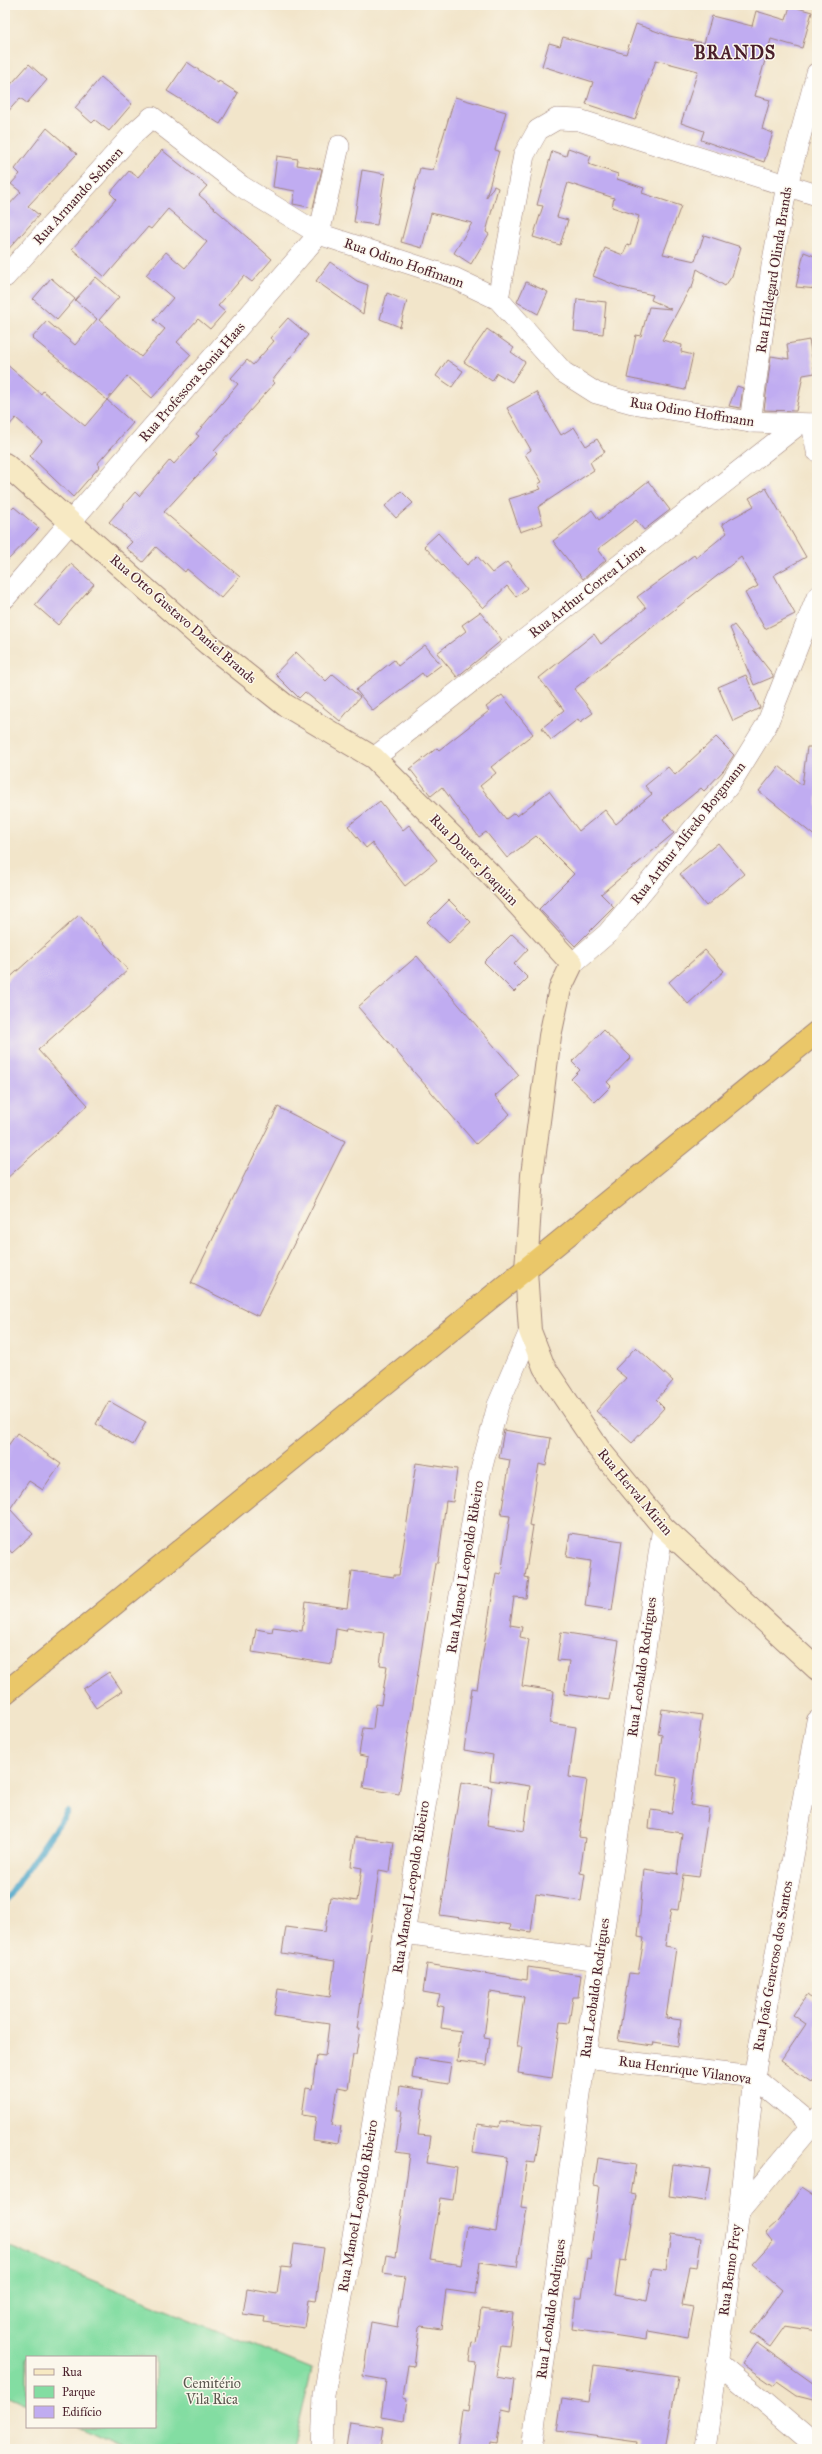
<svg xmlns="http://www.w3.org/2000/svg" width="822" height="2454" font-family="'IM FELL Great Primer',serif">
  <rect width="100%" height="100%" fill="#fbf7ec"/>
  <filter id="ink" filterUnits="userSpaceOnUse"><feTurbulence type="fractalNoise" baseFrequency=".025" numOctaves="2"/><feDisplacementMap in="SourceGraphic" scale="8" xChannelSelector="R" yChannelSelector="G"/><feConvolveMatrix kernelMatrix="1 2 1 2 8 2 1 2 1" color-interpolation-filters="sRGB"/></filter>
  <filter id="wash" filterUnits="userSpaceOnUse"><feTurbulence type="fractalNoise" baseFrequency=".012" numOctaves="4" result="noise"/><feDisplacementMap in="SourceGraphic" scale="16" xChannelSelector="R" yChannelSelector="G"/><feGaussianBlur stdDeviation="0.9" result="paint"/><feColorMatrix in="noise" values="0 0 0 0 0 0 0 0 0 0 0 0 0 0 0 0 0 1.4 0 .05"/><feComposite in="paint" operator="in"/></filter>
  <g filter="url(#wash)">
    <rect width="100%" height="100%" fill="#f2e5ca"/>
    <polygon fill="#83dda2" stroke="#667e66" points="5,2245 312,2369 293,2449 126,2449 77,2427 155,2427 155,2357 27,2357 27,2404 5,2394"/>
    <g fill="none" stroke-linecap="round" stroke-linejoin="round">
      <polyline stroke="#4ba6c9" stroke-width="6" points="5,1901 67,1812"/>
    </g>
    <g id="blocks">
      <g fill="#c0acf1">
        <polygon points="790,6 812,12 802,48 771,39 755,96 770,100 762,129 773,133 764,162 701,140 704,131 681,123 698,71 656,60 635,120 586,104 593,82 542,66 549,43 560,46 563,37 626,54 636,24 669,36 704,43 712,16 752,26 756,11 786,20"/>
        <polygon points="187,62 218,83 219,81 238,93 220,124 167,91"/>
        <polygon points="29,64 47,80 27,103 20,98 5,115 5,91"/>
        <polygon points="101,77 132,104 109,131 95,120 92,123 75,108"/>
        <polygon points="455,97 506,112 495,150 499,151 486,198 494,186 498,188 486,232 489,234 471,264 454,253 472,223 431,213 422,248 401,242 420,168 433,170"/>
        <polygon points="47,128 77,154 28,206 39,215 5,253 5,209 21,192 11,184 20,174 15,169"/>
        <polygon points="568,148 591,156 588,164 618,174 617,179 644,188 642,193 681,206 663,254 695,261 704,235 741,247 732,276 725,286 697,269 692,288 690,288 662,340 682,345 681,352 693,355 685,390 627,378 636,335 641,336 649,307 671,309 651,300 653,295 622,288 593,276 605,248 623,255 627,245 630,246 639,216 612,207 614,198 568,183 557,217 568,220 560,245 533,237 543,206 537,205 552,151 566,156"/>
        <polygon points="162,150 207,186 199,195 272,259 252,282 244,276 218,306 225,312 210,329 198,319 177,342 191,355 152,398 127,376 107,400 32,338 47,321 75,345 97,319 75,300 96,277 119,297 99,320 141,357 165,329 154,320 173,298 146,275 166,252 185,268 207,242 168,209 151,229 148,227 105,277 72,249 116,199 110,193 129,171 138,177"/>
        <polygon points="277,156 298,159 297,165 322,169 313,208 293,204 295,191 273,187"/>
        <polygon points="362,170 385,174 377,225 354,222"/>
        <polygon points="804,252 817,257 817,289 796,287"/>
        <polygon points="330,262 357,281 368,285 363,314 316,281"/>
        <polygon points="51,278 75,299 57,320 33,299"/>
        <polygon points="526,282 548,292 538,314 517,302"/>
        <polygon points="387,293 407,301 400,327 380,319"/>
        <polygon points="577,299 606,302 603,334 574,331"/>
        <polygon points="288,318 308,335 272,381 275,383 214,451 217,454 164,512 240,577 221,598 187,569 185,572 156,547 143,562 126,548 132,542 109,522 135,492 139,496 170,460 174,464 199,436 196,434 238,384 231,378 247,360 253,365 274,341 270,338"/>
        <polygon points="487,329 514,348 511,352 525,362 512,382 497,373 492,381 464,362"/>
        <polygon points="809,340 815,373 803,375 796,411 764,410 771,356 789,359 787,344"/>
        <polygon points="447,360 463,371 452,387 436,376"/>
        <polygon points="5,363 41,394 43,391 85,426 107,400 133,423 97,464 100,466 73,497 30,456 42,441 16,418 5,430"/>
        <polygon points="737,386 743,388 740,408 729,406"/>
        <polygon points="536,392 561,435 574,427 586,446 597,439 605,452 590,462 594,470 538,507 543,524 520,532 509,499 541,489 538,484 542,482 525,454 531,450 507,408"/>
        <polygon points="648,481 670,510 644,530 636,520 598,549 606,560 583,579 553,541 592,510 599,520"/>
        <polygon points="766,488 806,557 774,575 795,614 765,629 745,593 758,586 741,557 574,689 593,713 580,722 578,719 551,740 542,728 564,710 539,678 594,634 601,644 646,608 637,597 694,555 696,558 727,533 722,524 754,506 749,498"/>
        <polygon points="401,491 413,503 396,518 385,506"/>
        <polygon points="14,507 39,528 5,563 5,516"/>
        <polygon points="438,533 467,565 477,556 492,573 507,562 527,588 516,597 507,586 483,608 424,546"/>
        <polygon points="71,564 94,584 58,625 35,605"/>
        <polygon points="480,612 502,640 457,677 437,653 466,631 462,625"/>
        <polygon points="734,625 773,675 773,677 754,685 730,628"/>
        <polygon points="425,645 441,665 425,677 422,673 373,711 356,690 394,660 398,666"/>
        <polygon points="296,652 326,681 333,674 360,697 340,721 305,692 299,698 275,674"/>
        <polygon points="746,675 760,708 733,721 718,687"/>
        <polygon points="502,695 533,734 491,767 496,773 480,786 506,819 514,813 517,816 549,791 579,831 605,810 616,824 652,794 645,786 668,767 675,775 716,737 734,755 724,770 704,791 701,788 663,819 674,833 601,894 614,907 575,946 539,909 574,874 536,836 507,858 486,832 479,837 442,787 431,796 410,769 437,748 439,750 489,711 486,707"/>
        <polygon points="807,747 817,747 817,838 759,791 779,766 802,785"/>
        <polygon points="380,801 403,830 409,825 437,860 405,886 372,843 366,848 348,826"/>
        <polygon points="718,843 744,874 706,906 680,874"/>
        <polygon points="449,900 471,922 449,943 427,922"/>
        <polygon points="79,915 128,970 38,1050 88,1105 5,1180 5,982"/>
        <polygon points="512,934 528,949 514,964 528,978 514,992 484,962"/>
        <polygon points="705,950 724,971 688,1004 669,982"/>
        <polygon points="417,956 519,1075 495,1096 510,1114 476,1144 358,1007"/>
        <polygon points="603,1030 631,1057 607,1082 611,1086 595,1102 571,1079 580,1070 572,1062"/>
        <polygon points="278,1107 345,1141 258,1316 191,1283"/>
        <polygon points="636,1347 673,1381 656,1400 664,1408 632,1443 596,1411 626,1378 615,1369"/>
        <polygon points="109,1401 146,1422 133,1445 96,1424"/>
        <polygon points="504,1430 551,1438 546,1466 539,1464 529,1525 533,1526 525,1577 529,1578 526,1598 514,1597 510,1625 522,1627 520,1637 529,1639 522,1686 554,1691 550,1723 576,1727 569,1777 587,1780 579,1837 585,1838 580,1873 585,1874 581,1901 536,1894 531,1932 510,1929 511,1925 440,1915 461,1782 492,1787 487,1825 524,1831 530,1786 490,1780 493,1755 464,1750 472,1688 477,1689 496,1573 501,1574 510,1516 501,1515 510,1460 499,1458"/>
        <polygon points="17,1433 61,1464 43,1490 29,1481 10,1509 33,1534 12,1553 5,1545 5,1450"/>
        <polygon points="416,1463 457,1469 453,1502 446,1501 438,1563 435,1563 399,1794 363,1788 368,1757 359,1755 363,1728 373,1729 376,1704 381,1705 387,1666 380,1665 384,1633 347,1628 346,1631 336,1629 332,1664 252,1652 256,1629 272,1632 273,1627 302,1631 306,1602 347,1608 352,1571 394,1577 394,1575 399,1575"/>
        <polygon points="570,1533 622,1541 612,1610 585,1606 591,1561 566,1557"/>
        <polygon points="561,1632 619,1641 609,1700 564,1694 569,1661 557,1660"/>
        <polygon points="109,1672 122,1691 96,1708 83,1689"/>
        <polygon points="662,1709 702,1715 690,1805 709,1808 699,1877 683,1875 678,1910 671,1909 665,1946 676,1948 666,2018 681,2020 678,2046 654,2042 653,2046 618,2041 629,1973 638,1974 644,1938 638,1937 644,1869 679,1874 677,1874 682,1833 649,1828 651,1810 672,1813 677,1778 657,1775 662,1735 658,1734"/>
        <polygon points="355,1837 394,1842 390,1872 379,1870 357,2029 360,2029 356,2055 353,2055 348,2089 338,2087 332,2125 341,2126 338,2144 313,2140 316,2117 302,2115 306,2088 312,2089 317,2055 325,2056 329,2024 274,2016 278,1989 330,1997 335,1961 282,1953 286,1927 325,1932 330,1897 357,1901 362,1868 351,1866"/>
        <polygon points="427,1964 527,1980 528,1967 581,1975 578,1997 573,1997 569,2023 560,2022 552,2078 518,2073 522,2047 517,2047 524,1997 490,1992 484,2037 490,2038 487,2065 457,2061 461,2031 441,2028 444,2007 437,2005 440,1995 423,1992"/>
        <polygon points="807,1995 817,2003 817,2074 811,2082 781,2061 806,2024 793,2015"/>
        <polygon points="415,2058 451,2063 448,2084 412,2078"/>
        <polygon points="400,2086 424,2090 418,2135 431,2136 427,2163 457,2168 453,2200 440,2198 430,2260 461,2265 467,2227 496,2232 507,2157 473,2152 477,2124 499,2127 500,2121 541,2126 535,2163 527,2162 521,2207 527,2208 517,2267 480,2262 476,2294 446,2290 441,2329 421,2326 419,2328 414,2366 408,2365 403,2398 407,2399 404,2421 381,2417 386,2380 363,2376 371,2322 397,2327 405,2276 383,2273 386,2255 396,2257 410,2154 396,2152 402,2110 397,2110"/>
        <polygon points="598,2158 636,2164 631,2194 636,2195 626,2261 620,2260 615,2295 647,2301 653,2268 666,2270 671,2234 701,2238 697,2267 689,2266 682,2305 694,2307 688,2338 647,2331 646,2340 572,2329 576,2298 582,2298 587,2258 590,2259 599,2186 594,2185"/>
        <polygon points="673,2164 710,2169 705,2201 669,2196"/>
        <polygon points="802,2187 817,2197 817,2331 785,2326 770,2347 751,2333 782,2290 752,2264 773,2241 766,2232 778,2221"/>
        <polygon points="294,2244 324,2248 316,2301 308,2300 304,2328 264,2322 265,2317 243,2314 247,2289 277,2294 281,2267 291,2268"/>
        <polygon points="481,2309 513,2313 509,2346 501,2345 496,2377 515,2380 511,2411 502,2409 497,2443 491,2442 490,2449 457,2449 462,2410 468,2411 475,2362 469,2361 472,2342 476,2343"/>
        <polygon points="757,2343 817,2386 817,2401 797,2396 777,2382 774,2386 742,2364"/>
        <polygon points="594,2365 678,2377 665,2449 636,2449 637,2442 557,2431 562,2398 589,2402"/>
        <polygon points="350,2422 384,2427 381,2449 346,2449"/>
      </g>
    </g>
  </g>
  <g filter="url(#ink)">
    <use href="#blocks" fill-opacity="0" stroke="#9e827a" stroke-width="1"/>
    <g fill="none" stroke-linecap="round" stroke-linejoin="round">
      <defs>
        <g id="street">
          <polyline points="5,277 134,133 152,117 241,186 319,234 454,278 498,299 563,372 596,393 632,403 750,422 817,424"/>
          <polyline points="498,299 524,155 538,130 557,119 579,120 817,195"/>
          <polyline points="750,422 772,266 787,185 817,73"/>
          <polyline points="812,424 817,451"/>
          <polyline points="5,598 319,234 339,146"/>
          <polyline points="374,758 799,424"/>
          <polyline points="572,964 608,933 730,784 767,724 817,597"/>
          <polyline points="404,1933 599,1960"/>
          <polyline points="585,2057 754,2077 817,2129"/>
          <polyline points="739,2212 817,2119"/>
          <polyline points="717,2362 817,2447"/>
          <polyline points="322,2449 324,2395 364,2176 480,1474 498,1405 530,1331"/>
          <polyline points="532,2449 585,2057 663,1527"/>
          <polyline points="705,2449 739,2212 754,2077 817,1721"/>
        </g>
        <polyline id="secondary" points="5,464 208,644 285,705 374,758 490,874 572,964 560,989 550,1036 532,1175 526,1270 530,1331 544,1367 599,1449 663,1527 817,1669"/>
        <polyline id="highway" points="5,1693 817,1032"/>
      </defs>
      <use href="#street" stroke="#9e827a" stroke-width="22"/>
      <use href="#secondary" stroke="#9e827a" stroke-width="24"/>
      <use href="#highway" stroke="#9e827a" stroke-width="24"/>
      <use href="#street" stroke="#fff" stroke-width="21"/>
      <use href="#secondary" stroke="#f7e9c3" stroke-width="22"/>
      <use href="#highway" stroke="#eac769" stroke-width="22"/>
    </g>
  </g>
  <g text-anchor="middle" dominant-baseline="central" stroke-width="3" stroke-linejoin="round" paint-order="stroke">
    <g font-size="14" fill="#4a1f2b" stroke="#fbf7ec">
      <text transform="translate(78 196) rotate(-48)">Rua Armando Sehnen</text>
      <text transform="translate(404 263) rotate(19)">Rua Odino Hoffmann</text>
      <text transform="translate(774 270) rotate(-81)">Rua Hildegard Olinda Brands</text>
      <text transform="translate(192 382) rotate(-49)">Rua Professora Sonia Haas</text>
      <text transform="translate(692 412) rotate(9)">Rua Odino Hoffmann</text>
      <text transform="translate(587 591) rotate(-38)">Rua Arthur Correa Lima</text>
      <text transform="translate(183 619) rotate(41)">Rua Otto Gustavo Daniel Brands</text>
      <text transform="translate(688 833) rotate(-52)">Rua Arthur Alfredo Borgmann</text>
      <text transform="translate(474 860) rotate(46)">Rua Doutor Joaquim</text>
      <text transform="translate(635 1492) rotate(50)">Rua Herval Mirim</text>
      <text transform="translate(465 1567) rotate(-81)">Rua Manoel Leopoldo Ribeiro</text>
      <text transform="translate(642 1667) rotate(-82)">Rua Leobaldo Rodrigues</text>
      <text transform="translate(411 1887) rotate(-81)">Rua Manoel Leopoldo Ribeiro</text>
      <text transform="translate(773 1966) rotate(-80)">Rua João Generoso dos Santos</text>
      <text transform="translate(595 1988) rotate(-82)">Rua Leobaldo Rodrigues</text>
      <text transform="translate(685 2070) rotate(8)">Rua Henrique Vilanova</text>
      <text transform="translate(358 2206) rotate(-80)">Rua Manoel Leopoldo Ribeiro</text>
      <text transform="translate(730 2270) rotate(-82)">Rua Benno Frey</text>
      <text transform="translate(551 2309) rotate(-82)">Rua Leobaldo Rodrigues</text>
    </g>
    <g font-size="14" fill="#5b584f" stroke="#fbf7ec">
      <text x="212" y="2383">Cemitério<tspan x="212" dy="16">Vila Rica</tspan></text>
    </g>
    <g font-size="18" font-weight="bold" letter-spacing="1" fill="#4a1f2b" stroke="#fbf7ec">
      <text x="735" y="53">BRANDS</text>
    </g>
  </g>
  <rect width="822" height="2454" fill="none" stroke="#fbf7ec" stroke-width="20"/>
  <rect x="26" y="2356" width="130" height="72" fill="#fbf7ec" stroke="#b4a19f"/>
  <rect x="34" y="2369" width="20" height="6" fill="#f7e9c3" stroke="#b4a19f"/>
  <text x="62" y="2376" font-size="12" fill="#4a1f2b">Rua</text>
  <rect x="34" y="2386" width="20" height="12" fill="#83dda2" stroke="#b4a19f"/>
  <text x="62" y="2396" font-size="12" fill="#4a1f2b">Parque</text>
  <rect x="34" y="2406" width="20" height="12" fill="#c0acf1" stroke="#b4a19f"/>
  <text x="62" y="2416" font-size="12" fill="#4a1f2b">Edifício</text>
</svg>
